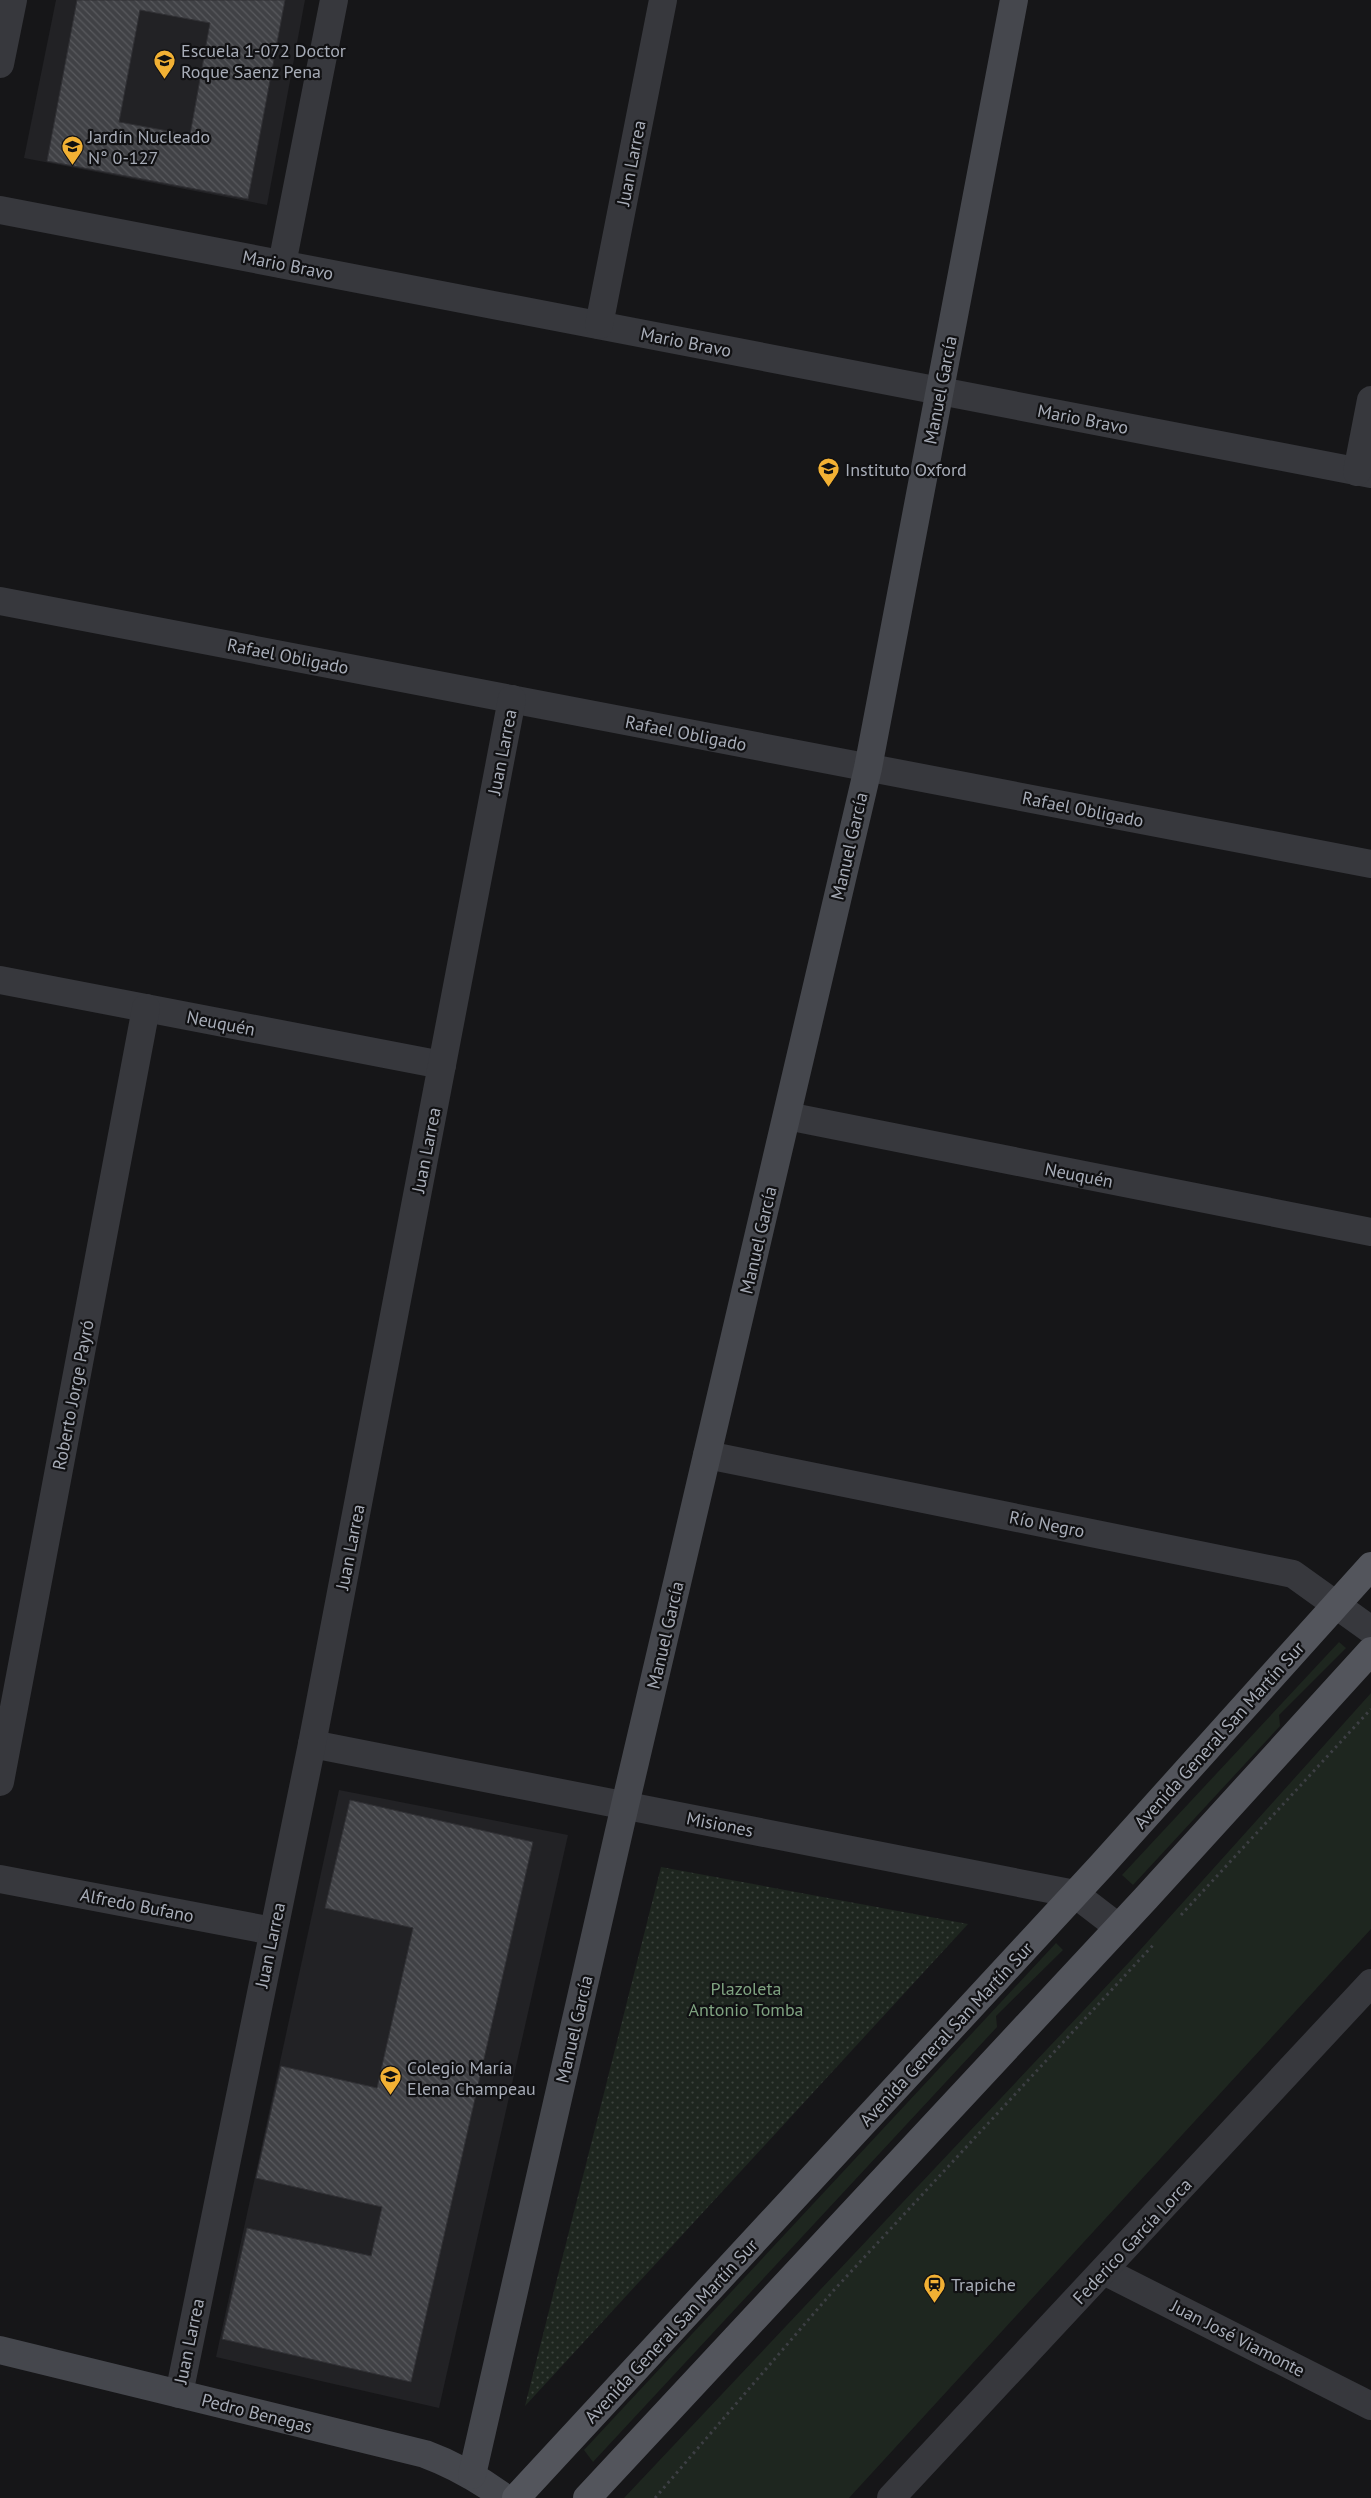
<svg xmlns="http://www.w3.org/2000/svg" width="1371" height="2498" font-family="'PT Sans',sans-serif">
  <defs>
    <pattern id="park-dots" width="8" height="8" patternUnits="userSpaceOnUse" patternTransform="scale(1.25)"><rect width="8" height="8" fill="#1e261f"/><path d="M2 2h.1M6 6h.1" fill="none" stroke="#3c433d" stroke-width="1.8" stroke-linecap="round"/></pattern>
    <pattern id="building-back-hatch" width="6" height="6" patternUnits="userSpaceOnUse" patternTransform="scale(1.25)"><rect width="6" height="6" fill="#404145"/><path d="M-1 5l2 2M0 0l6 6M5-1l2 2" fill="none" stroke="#595a5e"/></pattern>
  </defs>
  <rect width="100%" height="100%" fill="#161618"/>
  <g fill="#222225">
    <polygon points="56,0 305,0 267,205 24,158"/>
    <polygon points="339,1790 568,1835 439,2408 216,2357"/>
  </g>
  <g fill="#1e261f">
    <polygon points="1339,1642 1346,1648 1279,1715 1280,1726 1133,1885 1122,1875"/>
    <polygon points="1371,1693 1371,1929 849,2498 624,2498 1132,1959"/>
    <polygon points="1056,1943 1063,1950 996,2016 997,2027 593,2462 584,2450"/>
  </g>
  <polygon fill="url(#park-dots)" points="661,1867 968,1924 525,2406"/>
  <g fill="url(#building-back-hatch)" stroke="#303034" fill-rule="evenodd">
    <path d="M 77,0 L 285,0 L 248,199 L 47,161 ZM 140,10 L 210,23 L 190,135 L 119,122 Z"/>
    <polygon points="350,1800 533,1842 411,2382 222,2339 247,2228 371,2256 382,2207 256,2178 281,2066 377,2088 413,1928 325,1908"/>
  </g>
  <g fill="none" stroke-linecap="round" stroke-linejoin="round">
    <g stroke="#3d3f44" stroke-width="3" stroke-dasharray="2.5 4" stroke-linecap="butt">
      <polyline points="1181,1915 1371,1709"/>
      <polyline points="655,2498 834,2290 1155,1943"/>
    </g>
    <g stroke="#37383d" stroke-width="28">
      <polyline points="0,64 13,0"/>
      <polyline points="0,210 1371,474"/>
      <polyline points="282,264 334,0"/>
      <polyline points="599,325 663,0"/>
      <polyline points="1357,472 1371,400"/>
      <polyline points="0,601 1371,864"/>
      <polyline points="0,980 442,1065"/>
      <polyline points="787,1116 1371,1232"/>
      <polyline points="707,1455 1293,1574 1371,1630"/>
      <polyline points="312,1744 1075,1894 1118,1927"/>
      <polyline points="0,1782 146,1008"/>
      <polyline points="0,1879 273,1931"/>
      <polyline points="1104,2271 1371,2406"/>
      <polyline points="179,2394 312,1744 512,699"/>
      <polyline points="891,2498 1371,1983"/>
    </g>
    <g stroke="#45474d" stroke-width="28">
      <path d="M 0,2350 L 425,2454 C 455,2465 479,2479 505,2498"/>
      <polyline points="472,2475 625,1805 868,768 1014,0"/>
    </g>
    <g stroke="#53555c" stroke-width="28">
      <polyline points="516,2498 1101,1866 1371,1566"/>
      <polyline points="587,2498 1146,1898 1371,1651"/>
    </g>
  </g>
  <defs>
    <symbol id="school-pin" viewBox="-11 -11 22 30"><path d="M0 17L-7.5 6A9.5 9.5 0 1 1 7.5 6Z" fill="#f2b134" stroke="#111113"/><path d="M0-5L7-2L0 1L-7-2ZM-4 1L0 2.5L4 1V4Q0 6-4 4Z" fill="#111"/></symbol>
    <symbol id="station-pin" viewBox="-11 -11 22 30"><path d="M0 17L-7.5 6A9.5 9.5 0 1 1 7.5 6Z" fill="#f2b134" stroke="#111113"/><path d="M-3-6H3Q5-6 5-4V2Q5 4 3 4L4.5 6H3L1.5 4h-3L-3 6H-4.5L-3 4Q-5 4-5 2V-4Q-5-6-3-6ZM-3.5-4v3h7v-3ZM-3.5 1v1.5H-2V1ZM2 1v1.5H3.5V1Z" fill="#111"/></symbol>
  </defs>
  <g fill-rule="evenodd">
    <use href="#school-pin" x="152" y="48" width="25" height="34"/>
    <use href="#school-pin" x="60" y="134" width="25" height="34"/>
    <use href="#school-pin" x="816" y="456" width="25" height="34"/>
    <use href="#school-pin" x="378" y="2064" width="25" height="34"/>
    <use href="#station-pin" x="922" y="2272" width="25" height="34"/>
  </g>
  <g text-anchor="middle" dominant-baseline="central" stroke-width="4.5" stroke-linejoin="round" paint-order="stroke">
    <g font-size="18" fill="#a8adb8" stroke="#111113" text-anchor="start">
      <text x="181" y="50">Escuela 1-072 Doctor<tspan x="181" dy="21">Roque Saenz Pena</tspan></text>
      <text x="88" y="136">Jardín Nucleado<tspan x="88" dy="21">N° 0-127</tspan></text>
      <text x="845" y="469">Instituto Oxford</text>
      <text x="407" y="2067">Colegio María<tspan x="407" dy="21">Elena Champeau</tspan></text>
      <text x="951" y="2284">Trapiche</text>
    </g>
    <g font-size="18" fill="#a8adb8" stroke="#111113">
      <text transform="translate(631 163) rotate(-79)">Juan Larrea</text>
      <text transform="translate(288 265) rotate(11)">Mario Bravo</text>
      <text transform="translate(686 342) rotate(11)">Mario Bravo</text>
      <text transform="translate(940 390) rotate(-79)">Manuel García</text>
      <text transform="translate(1083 419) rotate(11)">Mario Bravo</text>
      <text transform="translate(288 656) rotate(11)">Rafael Obligado</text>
      <text transform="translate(686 733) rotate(11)">Rafael Obligado</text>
      <text transform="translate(502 752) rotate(-79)">Juan Larrea</text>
      <text transform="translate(1083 809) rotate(11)">Rafael Obligado</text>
      <text transform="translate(849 846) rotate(-77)">Manuel García</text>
      <text transform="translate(221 1023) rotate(11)">Neuquén</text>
      <text transform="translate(426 1150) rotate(-79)">Juan Larrea</text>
      <text transform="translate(1079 1175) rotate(11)">Neuquén</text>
      <text transform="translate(758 1240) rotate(-77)">Manuel García</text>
      <text transform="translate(73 1395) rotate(-79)">Roberto Jorge Payró</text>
      <text transform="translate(1047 1524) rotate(11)">Río Negro</text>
      <text transform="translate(350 1547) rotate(-79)">Juan Larrea</text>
      <text transform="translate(665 1635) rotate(-77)">Manuel García</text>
      <text transform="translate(1219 1735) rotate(-48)">Avenida General San Martín Sur</text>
      <text transform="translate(720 1824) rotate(11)">Misiones</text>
      <text transform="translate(137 1905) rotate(11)">Alfredo Bufano</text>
      <text transform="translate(270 1945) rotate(-78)">Juan Larrea</text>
      <text transform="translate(574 2029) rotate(-77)">Manuel García</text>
      <text transform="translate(946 2034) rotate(-47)">Avenida General San Martín Sur</text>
      <text transform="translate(1132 2241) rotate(-47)">Federico García Lorca</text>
      <text transform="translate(671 2331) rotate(-47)">Avenida General San Martín Sur</text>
      <text transform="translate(1238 2338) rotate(27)">Juan José Viamonte</text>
      <text transform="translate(189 2341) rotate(-78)">Juan Larrea</text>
      <text transform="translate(257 2413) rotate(14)">Pedro Benegas</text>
    </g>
    <g font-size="18" fill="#7fa381" stroke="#111113">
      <text x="746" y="1988">Plazoleta<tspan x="746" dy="21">Antonio Tomba</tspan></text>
    </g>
  </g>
</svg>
